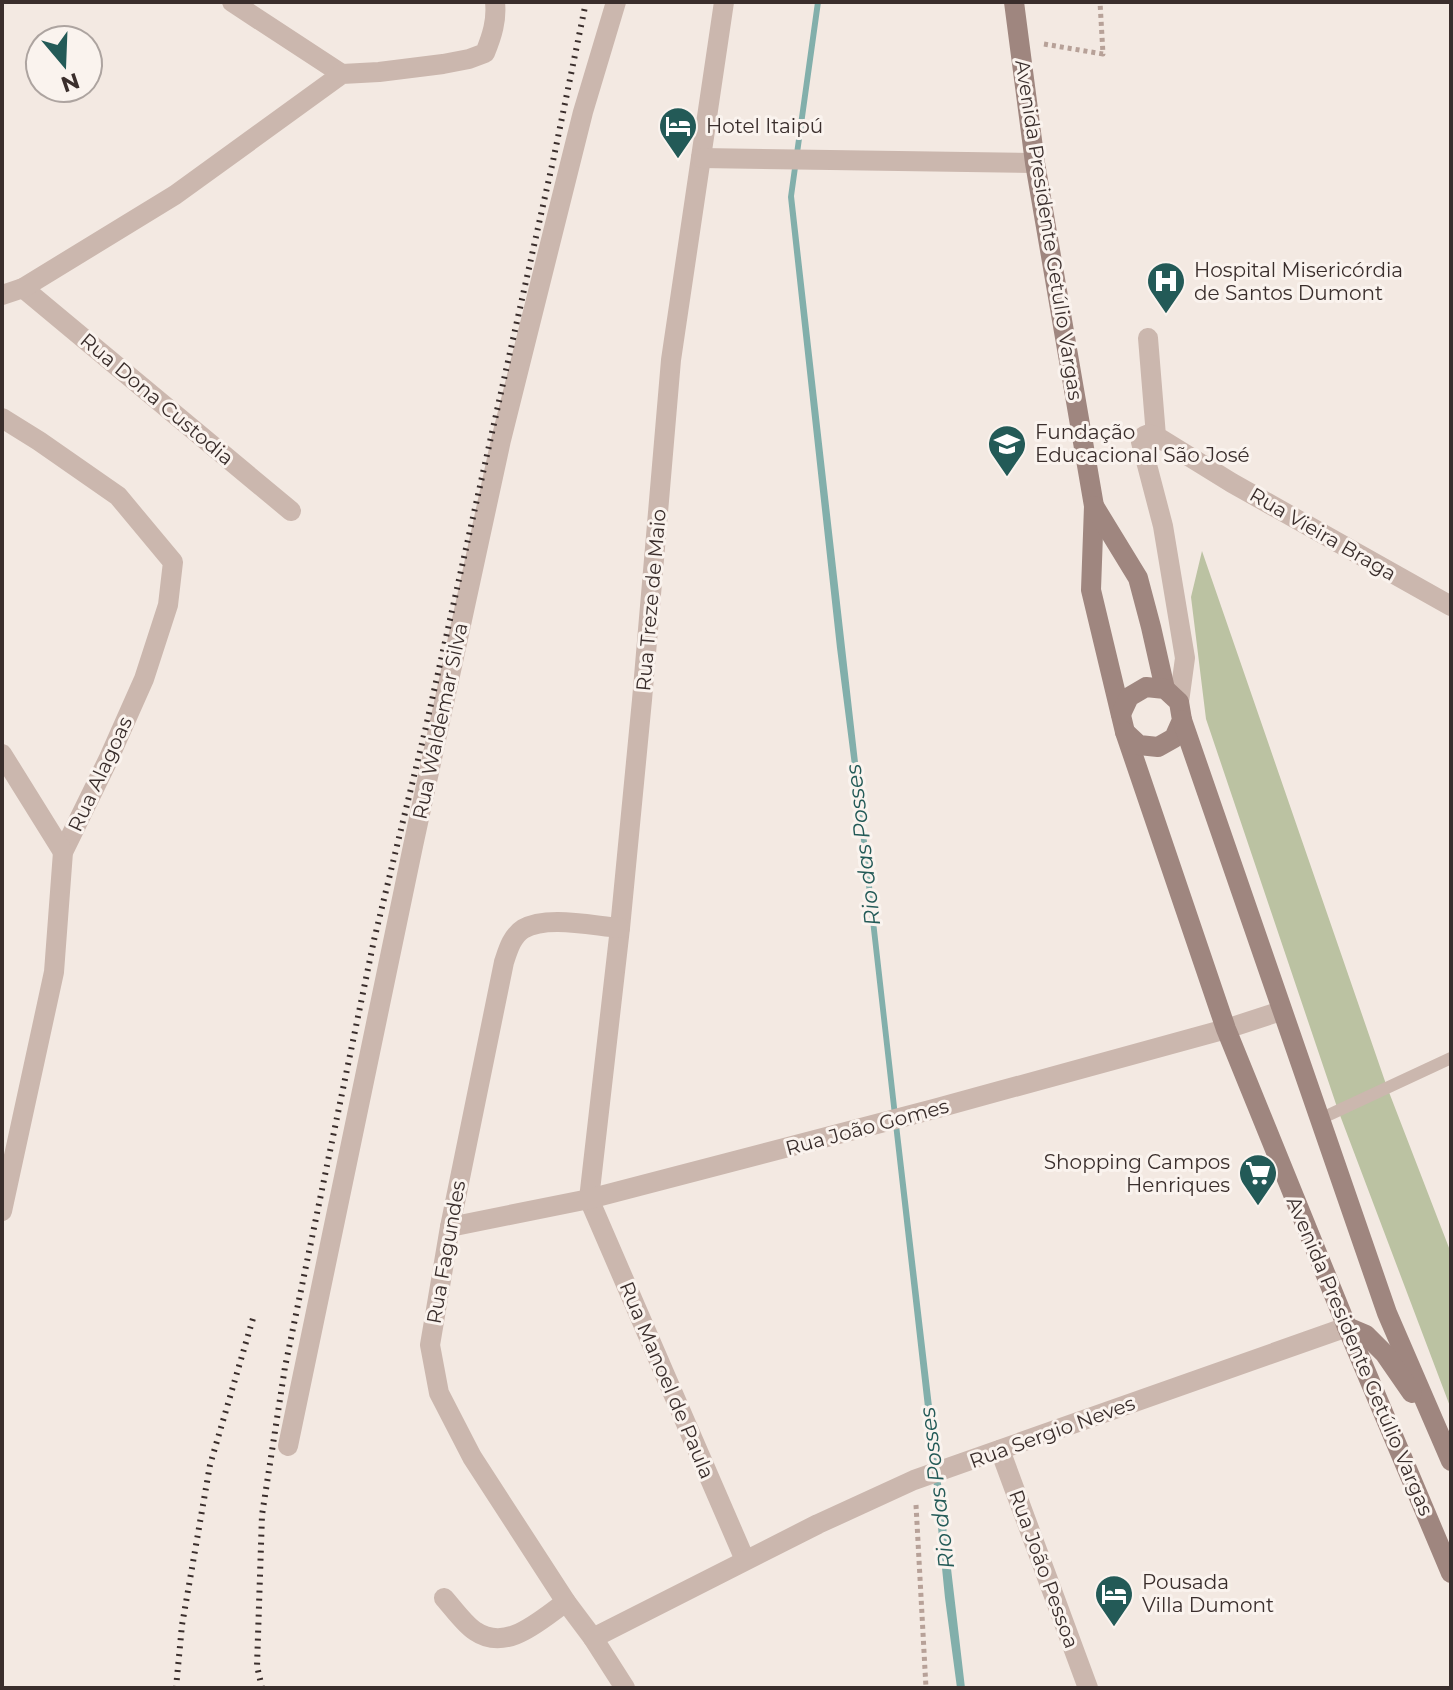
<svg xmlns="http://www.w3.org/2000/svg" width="1453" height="1690" font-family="Montserrat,sans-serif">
  <rect width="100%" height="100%" fill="#f3e9e2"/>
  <polygon fill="#bbc2a2" points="1202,551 1387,1087 1451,1253 1451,1409 1338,1110 1206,719 1191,597"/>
  <polygon fill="#82afab" points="815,2 821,2 794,196 899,1125 965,1688 957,1688 945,1598 934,1487 857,805 837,648 788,197"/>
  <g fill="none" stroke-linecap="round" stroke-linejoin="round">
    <g stroke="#b7a198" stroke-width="5" stroke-dasharray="4 4" stroke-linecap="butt">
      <polyline points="1044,44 1103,54 1100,2"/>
      <polyline points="916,1505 926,1688"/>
    </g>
    <polyline stroke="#cbb7ae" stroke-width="12" points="1320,1119 1451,1058"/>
    <g stroke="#cbb7ae" stroke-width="20">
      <polyline points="232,2 342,74"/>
      <polyline points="724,2 671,360 642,700 620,928 589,1199 745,1560"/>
      <polyline points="701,158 1035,163"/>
      <polyline points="23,288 291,511"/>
      <path d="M 2,295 L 23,288 L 175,195 L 342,74 L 379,72 L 443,64 L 469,59 L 485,53 C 492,36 497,20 495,2"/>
      <polyline points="1148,338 1156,436 1232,483 1451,606"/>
      <polyline points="2,418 39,441 118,496 173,562 168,605 144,679 108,760 63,852 54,972 2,1211"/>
      <polyline points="1156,436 1149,434 1144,436 1141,442 1163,526 1185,658 1179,702"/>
      <polyline points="2,754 63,852"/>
      <polyline points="450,1227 589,1199 934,1109 1226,1029 1281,1011"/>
      <polyline points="288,1446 413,846 501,440 583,112 616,2"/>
      <polyline points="1000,1450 1088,1688"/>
      <path d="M 444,1598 C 453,1608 465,1625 475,1631 C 507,1653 540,1620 566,1602"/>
      <path d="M 593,1638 L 566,1602 L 472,1457 L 439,1393 L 430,1345 L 450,1227 L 504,962 C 508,950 512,936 523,929 C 547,915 593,926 620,928"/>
    </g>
    <polyline stroke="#cbb7ae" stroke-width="20" points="625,1688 593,1638 818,1524 914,1480 1347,1327"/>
    <g stroke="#9f867f" stroke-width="20">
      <polyline points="1014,2 1035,163 1094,506 1091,590 1125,732 1226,1029 1347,1327 1451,1573"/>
      <polyline points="1094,506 1138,578 1151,627 1165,689"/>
      <polyline points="1121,714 1129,697 1146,687 1165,689 1179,702 1182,720 1174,738 1158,747 1139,745 1125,732"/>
      <polyline points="1182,720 1387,1313 1451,1461"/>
      <polyline points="1347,1327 1366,1335 1385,1354 1412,1393"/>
    </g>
    <g stroke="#3a2e2c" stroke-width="6" stroke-dasharray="2 6" stroke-linecap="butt">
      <polyline points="176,1688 182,1625 210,1465 254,1315"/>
      <polyline points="262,1688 257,1666 262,1515 285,1367 374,940 425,731 553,161 586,2"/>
    </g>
  </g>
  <defs>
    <symbol id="hotel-pin" viewBox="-11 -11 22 30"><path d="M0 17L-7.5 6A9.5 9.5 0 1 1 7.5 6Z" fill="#235a57" stroke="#faf3ee"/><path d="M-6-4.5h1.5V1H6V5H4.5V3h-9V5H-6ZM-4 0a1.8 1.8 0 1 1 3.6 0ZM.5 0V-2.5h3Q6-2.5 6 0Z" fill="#fff"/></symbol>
    <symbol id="hospital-pin" viewBox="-11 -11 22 30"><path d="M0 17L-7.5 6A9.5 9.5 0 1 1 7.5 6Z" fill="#235a57" stroke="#faf3ee"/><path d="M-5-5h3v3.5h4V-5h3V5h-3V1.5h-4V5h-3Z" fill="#fff"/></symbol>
    <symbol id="university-pin" viewBox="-11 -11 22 30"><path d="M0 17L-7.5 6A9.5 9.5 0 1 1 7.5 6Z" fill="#235a57" stroke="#faf3ee"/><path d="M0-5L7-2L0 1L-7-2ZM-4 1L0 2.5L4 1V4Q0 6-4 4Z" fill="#fff"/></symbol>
    <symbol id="supermarket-pin" viewBox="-11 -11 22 30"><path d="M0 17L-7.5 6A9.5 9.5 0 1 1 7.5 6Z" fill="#235a57" stroke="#faf3ee"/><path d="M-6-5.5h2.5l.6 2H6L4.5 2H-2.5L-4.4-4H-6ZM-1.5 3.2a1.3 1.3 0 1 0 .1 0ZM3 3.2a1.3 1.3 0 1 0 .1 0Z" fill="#fff"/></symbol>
  </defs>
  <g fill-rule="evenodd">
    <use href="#hotel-pin" x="656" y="104" width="44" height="60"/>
    <use href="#hospital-pin" x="1144" y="259" width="44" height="60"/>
    <use href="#university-pin" x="985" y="422" width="44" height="60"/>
    <use href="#supermarket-pin" x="1236" y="1151" width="44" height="60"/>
    <use href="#hotel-pin" x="1092" y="1572" width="44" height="60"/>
  </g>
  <g text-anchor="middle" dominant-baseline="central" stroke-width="6" stroke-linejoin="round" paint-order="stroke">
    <g font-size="20" fill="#3a2e2c" stroke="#faf3ee" text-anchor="start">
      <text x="706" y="126">Hotel Itaipú</text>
      <text x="1194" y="270">Hospital Misericórdia<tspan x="1194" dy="23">de Santos Dumont</tspan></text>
      <text x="1035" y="432">Fundação<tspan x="1035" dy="23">Educacional São José</tspan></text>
      <text x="1230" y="1162" text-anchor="end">Shopping Campos<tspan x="1230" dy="23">Henriques</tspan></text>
      <text x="1142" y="1582">Pousada<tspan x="1142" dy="23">Villa Dumont</tspan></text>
    </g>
    <g font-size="20" fill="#3a2e2c" stroke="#faf3ee">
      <text transform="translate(1049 230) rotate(81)">Avenida Presidente Getúlio Vargas</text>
      <text transform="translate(157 399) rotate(40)">Rua Dona Custodia</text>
      <text transform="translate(1323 534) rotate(30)">Rua Vieira Braga</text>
      <text transform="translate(651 600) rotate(-85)">Rua Treze de Maio</text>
      <text transform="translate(440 721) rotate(-78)">Rua Waldemar Silva</text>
      <text transform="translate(100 774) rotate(-65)">Rua Alagoas</text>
      <text transform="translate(867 1127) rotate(-15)">Rua João Gomes</text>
      <text transform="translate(446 1252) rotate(-80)">Rua Fagundes</text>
      <text transform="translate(1360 1356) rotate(67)">Avenida Presidente Getúlio Vargas</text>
      <text transform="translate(667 1380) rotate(67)">Rua Manoel de Paula</text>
      <text transform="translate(1052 1432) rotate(-20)">Rua Sergio Neves</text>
      <text transform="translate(1044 1569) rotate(70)">Rua João Pessoa</text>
    </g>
    <g font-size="22" font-style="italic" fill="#235a57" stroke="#faf3ee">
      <text transform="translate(863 845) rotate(-97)">Rio das Posses</text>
      <text transform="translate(937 1488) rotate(-97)">Rio das Posses</text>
    </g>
  </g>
  <rect width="1453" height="1690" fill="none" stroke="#3a2e2c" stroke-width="8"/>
  <g transform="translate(64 64) rotate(161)"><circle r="38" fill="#faf3ee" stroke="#ada4a0" stroke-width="2"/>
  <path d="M0-6L14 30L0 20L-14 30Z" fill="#235a57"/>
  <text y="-12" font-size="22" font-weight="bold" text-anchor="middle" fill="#3a2e2c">N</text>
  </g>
</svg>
